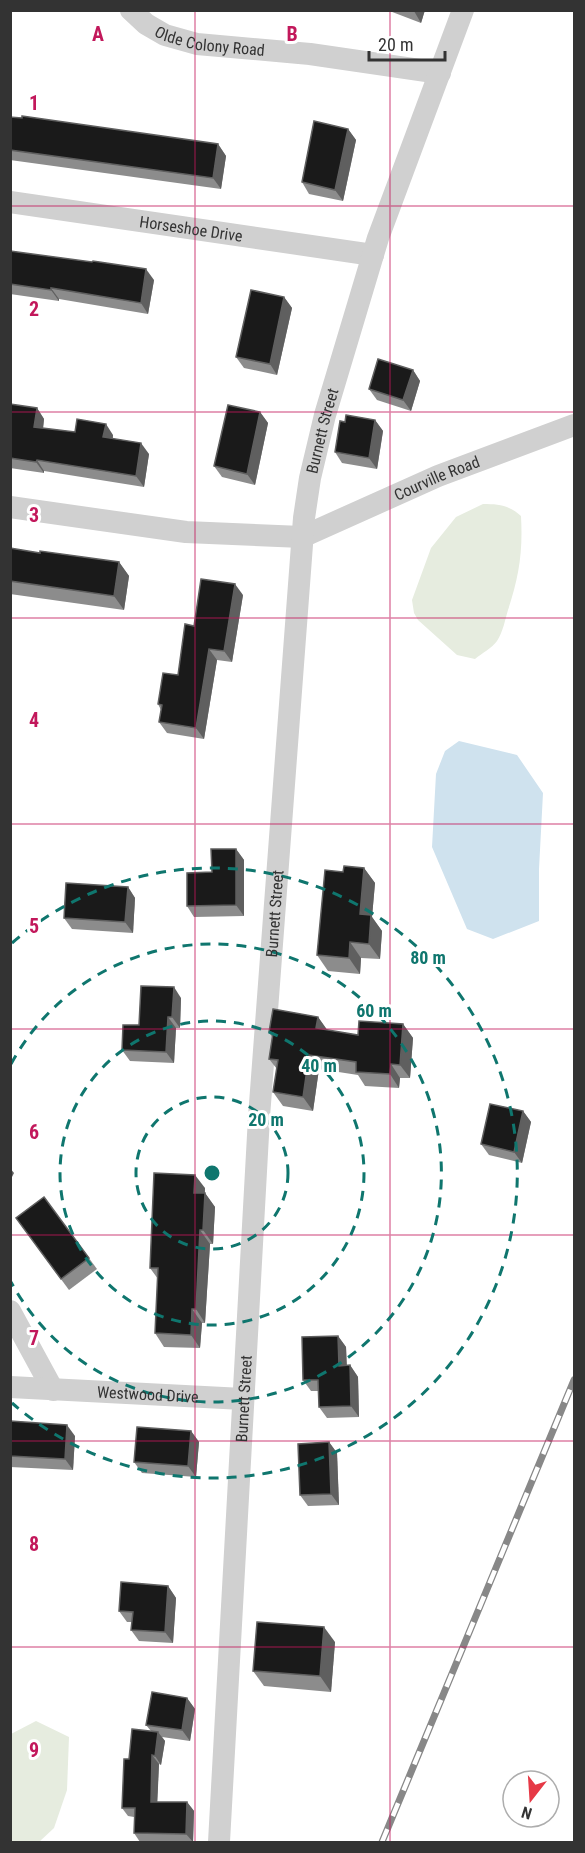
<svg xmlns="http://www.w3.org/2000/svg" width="585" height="1853" font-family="'Roboto Condensed',sans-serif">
  <rect width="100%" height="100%" fill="#fff"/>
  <g fill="#e6ecdf">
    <path d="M 483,504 C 498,504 509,505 521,516 C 523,552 519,576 508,610 C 505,620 503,632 497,641 C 492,648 482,653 475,659 L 457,655 L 418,620 L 414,613 L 412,600 L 431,548 L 456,517 Z"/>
    <polygon points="36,1721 69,1737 67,1790 54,1828 39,1842 11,1842 11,1734"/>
  </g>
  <polygon fill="#cfe2ee" points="459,741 517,755 543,793 539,869 539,921 493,939 467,929 432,847 436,774 445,751"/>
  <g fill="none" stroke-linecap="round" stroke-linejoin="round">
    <g stroke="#d0d0d0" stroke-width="22">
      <path id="s1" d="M 131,10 L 146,24 L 165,35 L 197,44 L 310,54 L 440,73"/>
      <path id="s2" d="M 10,202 L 373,255"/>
      <path id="s3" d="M 10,507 L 186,532 L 302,537 L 438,476 L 574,425"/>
      <polyline points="10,1311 53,1390"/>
      <path id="s4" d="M 10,1387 L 243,1399"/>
      <path id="s5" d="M 219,1842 L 259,1117 L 304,518 L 310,478 L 325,415 L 378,238 L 463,10"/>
    </g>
    <defs>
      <polyline id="rail" points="382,1842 574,1380"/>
    </defs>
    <use href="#rail" stroke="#888" stroke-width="7"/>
    <use href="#rail" stroke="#fff" stroke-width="4.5" stroke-dasharray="14" stroke-linecap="butt"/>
  </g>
  <g fill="#8c8c8c">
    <polygon points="387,10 425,10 421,23"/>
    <polygon points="10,117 218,144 226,156 221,189 10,160"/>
    <polygon points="348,129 356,140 343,201 309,194 302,182"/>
    <polygon points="10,251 154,280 148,314 59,299 59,301 10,294"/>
    <polygon points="284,297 292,308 277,375 244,368 236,357"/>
    <polygon points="413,370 420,381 411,411 377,400 369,389"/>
    <polygon points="10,404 37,408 44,419 43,428 75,432 113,435 113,439 149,454 144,487 44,471 44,473 10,468"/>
    <polygon points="260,412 268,423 255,485 222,477 214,466"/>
    <polygon points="375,420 383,431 377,469 342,463 335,452 345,422"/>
    <polygon points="10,548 40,553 119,562 129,576 124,610 10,594"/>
    <polygon points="243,595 232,662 217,660 204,739 167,733 159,722 161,710 158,704 178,675 194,626"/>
    <polygon points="236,849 244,860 244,916 194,917 187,906 212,872"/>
    <polygon points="364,868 375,883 372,917 382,931 380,959 361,958 360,974 328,971 317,955 343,872"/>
    <polygon points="128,887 135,898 133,933 72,929 64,918"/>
    <polygon points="181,998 180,1028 176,1028 174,1063 130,1061 122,1050 139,1025"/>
    <polygon points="318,1017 327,1030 358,1035 403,1024 413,1038 410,1078 400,1078 399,1088 365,1086 358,1075 319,1069 313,1111 283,1106 273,1092 277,1069 269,1059 272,1037 269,1032"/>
    <polygon points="523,1111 531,1122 522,1163 489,1155 481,1144"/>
    <polygon points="205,1188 205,1193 215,1207 213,1244 210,1244 205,1323 202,1323 200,1348 164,1347 155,1333 158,1279 150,1268"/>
    <polygon points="44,1197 97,1269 69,1290 16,1218"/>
    <polygon points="338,1336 346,1347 347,1366 350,1365 358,1377 359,1417 327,1418 319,1407 319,1391 311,1391 303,1380"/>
    <polygon points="10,1421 75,1436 73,1470 10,1467"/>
    <polygon points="191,1431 199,1442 196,1477 142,1473 134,1462"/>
    <polygon points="329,1442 337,1453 339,1505 308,1506 300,1495"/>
    <polygon points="168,1586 176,1598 173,1643 139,1641 131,1630 132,1622 127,1622 119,1611"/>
    <polygon points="335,1642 331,1692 264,1686 253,1671"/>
    <polygon points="187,1698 195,1709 190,1741 162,1737 165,1741 161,1765 159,1764 157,1802 187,1802 194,1811 193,1842 140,1842 134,1833 134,1817 128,1816 122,1808 129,1759 151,1731 146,1725"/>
  </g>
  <g fill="#5f5f5f">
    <polygon points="414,10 425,10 421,23 414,11"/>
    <polygon points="348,129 356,140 343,201 335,190"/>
    <polygon points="218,144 226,156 221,189 213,178"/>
    <polygon points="146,269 154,280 148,314 141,303"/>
    <polygon points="51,288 59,299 59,301 51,290"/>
    <polygon points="284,297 292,308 277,375 270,364"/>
    <polygon points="413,370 420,381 411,411 403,400"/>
    <polygon points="37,408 44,419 42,438 34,427"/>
    <polygon points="260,412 268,423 255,485 247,474"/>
    <polygon points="375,420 383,431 377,469 369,458"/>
    <polygon points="106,424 113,435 111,448 103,437"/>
    <polygon points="141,443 149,454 144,487 136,476"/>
    <polygon points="37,460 44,471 44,473 36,462"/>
    <polygon points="119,562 129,576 124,610 114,596"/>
    <polygon points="235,584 243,595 232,662 224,651"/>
    <polygon points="209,649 217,660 204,739 196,728"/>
    <polygon points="236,849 244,860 244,916 236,905"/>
    <polygon points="364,868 375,883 372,917 382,931 380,959 369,944 360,914"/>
    <polygon points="128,887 135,898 133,933 125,922"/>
    <polygon points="350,942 361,958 360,974 349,958"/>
    <polygon points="174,987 181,998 180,1028 172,1017"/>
    <polygon points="168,1017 176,1028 174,1063 166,1052"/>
    <polygon points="318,1017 328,1031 316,1028"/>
    <polygon points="403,1024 413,1038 410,1078 400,1065"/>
    <polygon points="309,1055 319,1069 313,1111 303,1097"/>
    <polygon points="391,1064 400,1078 399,1088 390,1074"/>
    <polygon points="523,1111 531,1122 522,1163 514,1152"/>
    <polygon points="10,1168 14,1173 10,1181"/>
    <polygon points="195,1175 205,1188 204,1206 194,1193"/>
    <polygon points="205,1193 215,1207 213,1244 203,1230"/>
    <polygon points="200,1230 210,1244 205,1323 196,1309"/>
    <polygon points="192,1309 202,1323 200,1348 191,1335"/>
    <polygon points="338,1336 346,1347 347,1377 339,1366"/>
    <polygon points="350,1365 358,1377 359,1417 351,1406"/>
    <polygon points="67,1425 75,1436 73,1470 65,1459"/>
    <polygon points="191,1431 199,1442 196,1477 188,1466"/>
    <polygon points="329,1442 337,1453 339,1505 331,1494"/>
    <polygon points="168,1586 176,1598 173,1643 165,1632"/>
    <polygon points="324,1627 335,1642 331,1692 320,1676"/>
    <polygon points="187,1698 195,1709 190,1741 182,1730"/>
    <polygon points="158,1732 165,1741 161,1765 155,1756"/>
    <polygon points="152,1755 159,1764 157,1810 151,1802"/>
    <polygon points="187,1802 194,1811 193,1842 186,1834"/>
  </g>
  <g fill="#1a1a1a" stroke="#5f5f5f" stroke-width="1.5">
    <polygon points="22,116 218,144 213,178 10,150 10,117 22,118"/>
    <polygon points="314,121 348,129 335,190 302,182"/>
    <polygon points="10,251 92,262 93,261 146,269 141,303 51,288 51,290 10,284"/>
    <polygon points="251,290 284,297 270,364 236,357"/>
    <polygon points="378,359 413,370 403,400 369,389"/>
    <polygon points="10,404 37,408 34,427 75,432 77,419 106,424 103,437 141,443 136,476 37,460 36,462 10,458"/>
    <polygon points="228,405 260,412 247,474 214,466"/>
    <polygon points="346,415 375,420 369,458 335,452 340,421 345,422"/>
    <polygon points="10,548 40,553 40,551 119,562 114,596 10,581"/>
    <polygon points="201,579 235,584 224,651 209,649 196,728 159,722 162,705 158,704 163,673 178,675 185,624 194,626"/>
    <polygon points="211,849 236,849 236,905 187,906 187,873 212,872"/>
    <polygon points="344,866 364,868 360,914 371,915 369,944 350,942 349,958 317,955 325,870 343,872"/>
    <polygon points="66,883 128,887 125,922 64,918"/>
    <polygon points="141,986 174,987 172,1017 168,1017 166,1052 122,1050 123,1025 139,1025"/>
    <polygon points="273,1009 318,1017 316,1028 358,1035 359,1021 403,1024 400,1065 391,1064 390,1074 356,1072 356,1062 309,1055 303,1097 273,1092 278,1060 269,1059 273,1033 269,1032"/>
    <polygon points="490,1104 523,1111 514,1152 481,1144"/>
    <polygon points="154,1173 195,1175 194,1193 205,1193 203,1230 200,1230 196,1309 192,1309 191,1335 155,1333 158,1268 150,1268"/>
    <polygon points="44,1197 89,1258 61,1279 16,1218"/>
    <polygon points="338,1336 339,1366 350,1365 351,1406 319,1407 318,1380 303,1380 302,1337"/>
    <polygon points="10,1421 67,1425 65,1459 10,1456"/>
    <polygon points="137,1427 191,1431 188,1466 134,1462"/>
    <polygon points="329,1442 331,1494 300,1495 298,1444"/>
    <polygon points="121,1582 168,1586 165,1632 131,1630 133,1612 119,1611"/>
    <polygon points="257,1622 324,1627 320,1676 253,1671"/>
    <polygon points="152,1692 187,1698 182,1730 146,1725"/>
    <polygon points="132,1729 158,1732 155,1756 152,1755 151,1802 187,1802 186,1834 134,1833 135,1808 122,1808 124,1759 129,1759"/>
  </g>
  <path fill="none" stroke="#c2185b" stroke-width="1.5" stroke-opacity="0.55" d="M 195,10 L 195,1842M 390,10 L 390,1842M 10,206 L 574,206M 10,412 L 574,412M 10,618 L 574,618M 10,824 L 574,824M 10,1029 L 574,1029M 10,1235 L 574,1235M 10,1441 L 574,1441M 10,1647 L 574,1647"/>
  <g fill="none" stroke="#0f766e" stroke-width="3" stroke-dasharray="10 8">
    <circle cx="212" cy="1173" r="76"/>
    <circle cx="212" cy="1173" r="152"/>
    <path d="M11 1064A229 229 0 1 1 11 1282"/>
    <path d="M12 943A305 305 0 1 1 12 1403"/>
  </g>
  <g text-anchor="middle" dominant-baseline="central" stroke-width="6" stroke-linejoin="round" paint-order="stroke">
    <g font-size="16" fill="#333" stroke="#fff">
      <text stroke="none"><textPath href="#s1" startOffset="88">Olde Colony Road</textPath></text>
      <text stroke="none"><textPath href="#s2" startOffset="183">Horseshoe Drive</textPath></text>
      <text stroke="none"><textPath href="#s5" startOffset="1416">Burnett Street</textPath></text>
      <text stroke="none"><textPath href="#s3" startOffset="441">Courville Road</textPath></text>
      <text stroke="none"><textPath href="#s5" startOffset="930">Burnett Street</textPath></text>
      <text stroke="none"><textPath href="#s4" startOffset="138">Westwood Drive</textPath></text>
      <text stroke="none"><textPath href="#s5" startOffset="444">Burnett Street</textPath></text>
    </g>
  </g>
  <g font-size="20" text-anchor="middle" font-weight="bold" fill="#c2185b" stroke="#fff" stroke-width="6" stroke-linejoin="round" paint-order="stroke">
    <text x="98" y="41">A</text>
    <text x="292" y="41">B</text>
    <text x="34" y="110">1</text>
    <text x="34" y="316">2</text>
    <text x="34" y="522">3</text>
    <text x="34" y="727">4</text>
    <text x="34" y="933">5</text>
    <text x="34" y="1139">6</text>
    <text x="34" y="1345">7</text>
    <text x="34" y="1551">8</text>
    <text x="34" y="1757">9</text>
  </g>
  <circle cx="212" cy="1173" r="9" fill="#0f766e" stroke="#fff" stroke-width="3"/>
  <g font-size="18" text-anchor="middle" font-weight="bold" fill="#0f766e" stroke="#fff" stroke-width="6" stroke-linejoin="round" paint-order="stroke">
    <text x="428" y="964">80 m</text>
    <text x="374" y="1017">60 m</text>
    <text x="319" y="1072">40 m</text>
    <text x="266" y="1126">20 m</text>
  </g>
  <rect width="585" height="1853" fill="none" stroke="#333333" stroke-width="24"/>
  <g transform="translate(531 1799) rotate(197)"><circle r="28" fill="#ffffff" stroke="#adadad" stroke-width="1.5"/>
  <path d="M0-4.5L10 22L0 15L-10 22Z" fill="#e63946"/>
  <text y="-9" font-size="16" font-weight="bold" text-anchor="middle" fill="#333333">N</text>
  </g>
  <path d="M369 51v9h76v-9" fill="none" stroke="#333333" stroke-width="3"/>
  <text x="378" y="51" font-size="18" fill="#333333" stroke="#ffffff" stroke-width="4.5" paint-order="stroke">20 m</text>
</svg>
